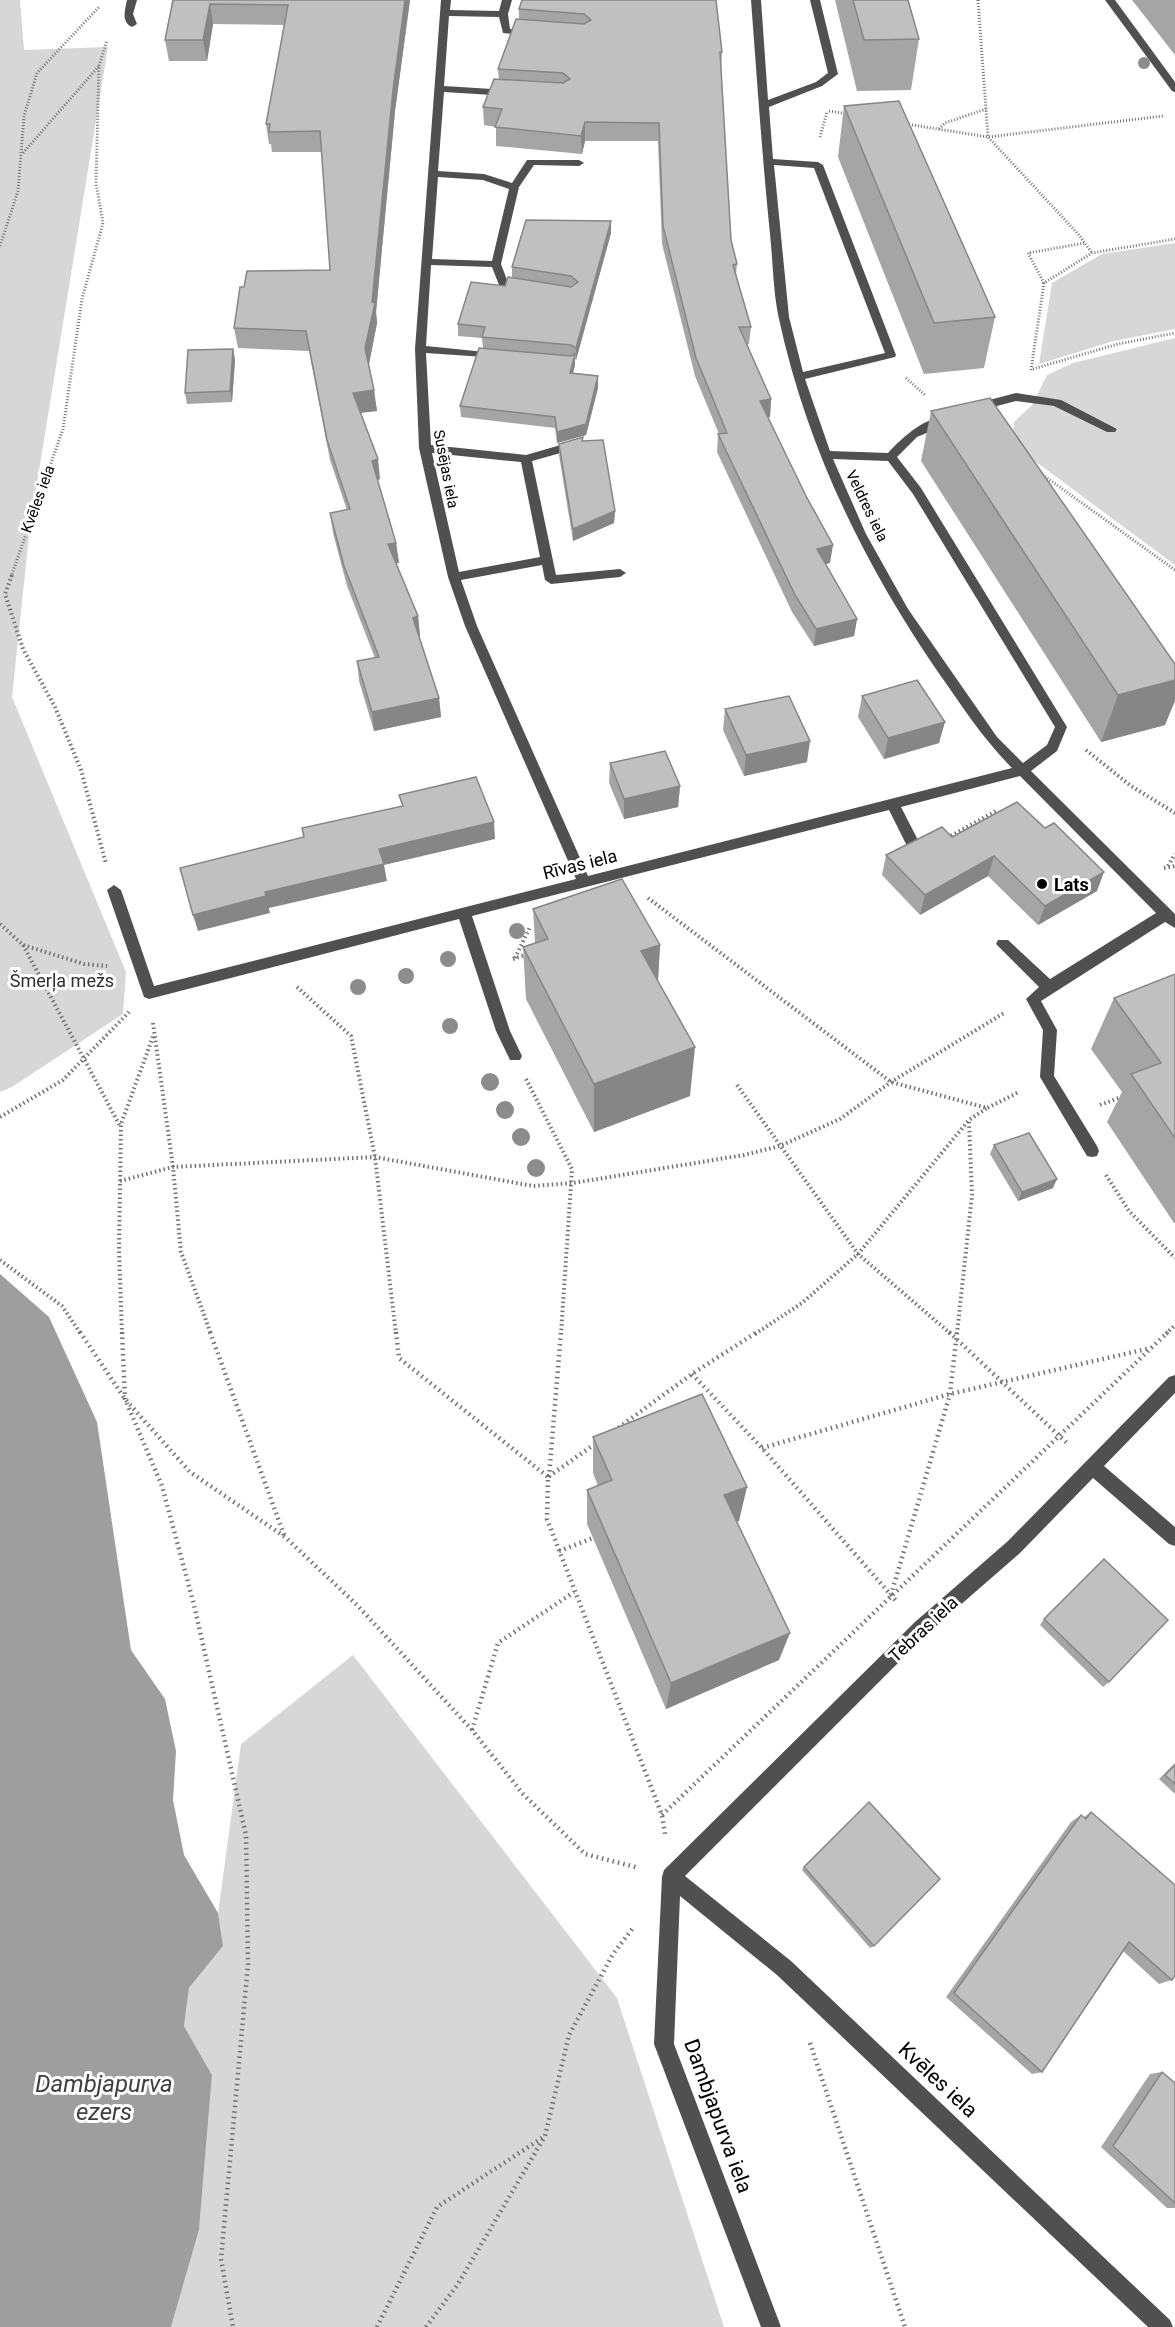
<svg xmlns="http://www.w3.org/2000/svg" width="1175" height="2327" font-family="Roboto,sans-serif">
  <rect width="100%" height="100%" fill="#fff"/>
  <g fill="#d7d7d7">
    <polygon points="0,0 20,0 24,50 108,47 30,526 12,697 126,972 123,1014 12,1087 0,1092"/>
    <polygon points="1175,243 1175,329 1114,341 1039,364 1052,283 1102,254"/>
    <polygon points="1175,338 1175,565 1012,444 1014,422 1032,405 1047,375 1073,363"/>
    <polygon points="353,1655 617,1998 724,2327 171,2327 199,2230 212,2075 184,2026 189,1988 223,1946 218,1913 241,1744"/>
  </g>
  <polygon fill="#9e9e9e" points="0,1274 49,1317 97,1422 131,1650 165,1699 176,1751 173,1800 184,1855 218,1913 223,1946 189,1988 184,2026 212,2075 199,2230 171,2327 0,2327"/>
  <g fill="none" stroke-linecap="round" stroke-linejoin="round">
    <g stroke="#727272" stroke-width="3" stroke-dasharray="1 2" stroke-linecap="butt">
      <polyline points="978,0 988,137 1079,235 1092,253"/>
      <polyline points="829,111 848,114"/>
      <polyline points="906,124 988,137 1163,116"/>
      <polyline points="939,129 945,123 986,109"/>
      <polyline points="820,137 827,112"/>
      <polyline points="23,153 99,66"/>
      <polyline points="0,246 18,191 24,116 37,73 100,6"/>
      <polyline points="1044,283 1028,253 1085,243"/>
      <polyline points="1033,369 1118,344 1175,333"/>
      <polyline points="1031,370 1044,283 1092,253 1175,239"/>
      <polyline points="906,378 925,395"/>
      <polyline points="1040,473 1175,570"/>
      <polyline points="11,577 63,429 82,299 103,223 96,183 99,66 107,40"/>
    </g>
    <g stroke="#727272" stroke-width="4" stroke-dasharray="1.5 3" stroke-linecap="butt">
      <polyline points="12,575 5,594 23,649 55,707 81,770 106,864"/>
      <polyline points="1086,750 1131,786 1175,813"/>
      <polyline points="947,838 996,811"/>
      <polyline points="1168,866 1175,854"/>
      <polyline points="1164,868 1175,866"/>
      <polyline points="648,898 891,1082 987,1108 1019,1092"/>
      <polyline points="0,924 23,945 84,964 107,966"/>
      <polyline points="23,945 120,1126"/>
      <polyline points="515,958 530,927"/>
      <polyline points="513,959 528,954"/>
      <polyline points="297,987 351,1036 375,1157 396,1334"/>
      <polyline points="153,1023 173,1167 181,1252 211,1334"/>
      <polyline points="526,1079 572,1169 561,1334"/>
      <polyline points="737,1085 858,1254 951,1334"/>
      <polyline points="1100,1105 1124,1096"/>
      <polyline points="0,1117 63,1080 129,1012"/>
      <polyline points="1106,1175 1129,1211 1175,1258"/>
      <polyline points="120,1181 173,1167 375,1157 533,1186 573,1183 744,1155 780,1146 840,1119 891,1082 1004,1013"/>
      <polyline points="0,1260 62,1306 81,1334"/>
      <polyline points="122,1334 119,1250 121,1124 154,1034"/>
      <polyline points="755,1334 802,1303 858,1254 969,1120 987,1108"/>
      <polyline points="957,1334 972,1195 969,1121"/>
      <polyline points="1166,1334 1175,1325"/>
    </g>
    <g stroke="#727272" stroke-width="4.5" stroke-dasharray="1.5 4" stroke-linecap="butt">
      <polyline points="80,1332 125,1399 190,1472 285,1537 357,1605 472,1730 523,1794 585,1854 639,1868"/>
      <polyline points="122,1332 125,1399 162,1486 194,1605 246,1835 248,1964 221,2259 233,2327"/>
      <polyline points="210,1332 284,1535"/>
      <polyline points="396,1332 399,1358 548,1477"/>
      <polyline points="949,1332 1068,1444"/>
      <polyline points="692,1374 762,1448 898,1603"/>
      <polyline points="614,1431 692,1374 757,1332"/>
      <polyline points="595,1444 548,1477 547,1519 662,1815 665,1834"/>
      <polyline points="762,1448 950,1394 1151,1348"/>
      <polyline points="549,1477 561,1332"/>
      <polyline points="559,1551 593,1538"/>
      <polyline points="891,1595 950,1394 957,1332"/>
      <polyline points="472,1730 498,1643 574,1592"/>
      <polyline points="662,1815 1168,1332"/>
      <polyline points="810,2043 905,2327"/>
      <polyline points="377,2327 437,2207 545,2136"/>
      <polyline points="426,2327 458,2284 545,2136 569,2035 613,1954 633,1928"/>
    </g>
    <g fill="#505050" fill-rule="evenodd">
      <path d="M 127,0 L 137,0 L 133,14 L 137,24 L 132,27 C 121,22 125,10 127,0 Z"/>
      <path d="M 441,0 L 451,0 L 450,10 L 499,11 L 502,0 L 512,0 L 508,14 L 510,29 L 531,30 L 536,33 L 531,36 L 503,33 L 499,17 L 449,16 L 444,86 L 508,90 L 513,93 L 508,96 L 444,92 L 438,171 L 484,174 L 512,183 L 527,160 L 579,160 L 584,163 L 579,166 L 534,165 L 519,187 L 501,264 L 507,280 L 529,284 L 529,288 L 499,285 L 492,267 L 431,265 L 426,346 L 495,353 L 499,354 L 499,358 L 426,353 L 431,445 L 526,455 L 578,440 L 582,441 L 582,447 L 532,461 L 556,575 L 620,569 L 626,573 L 620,577 L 551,584 L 545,580 L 542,565 L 461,580 L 477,626 L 588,876 L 1012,768 C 983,739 962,706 938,672 C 864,564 807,448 779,319 C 773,292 773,262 770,234 C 762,155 757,79 751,0 L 761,0 L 768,100 L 816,82 L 828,73 L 810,0 L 820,0 L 838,74 L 822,86 L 769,107 L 773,159 L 818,162 L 823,165 L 896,355 L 895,357 L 805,379 L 830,451 L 888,453 C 901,439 927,414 948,418 L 948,424 L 917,437 L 897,457 L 921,488 L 1067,727 L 1057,751 L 1031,771 L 1175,914 L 1175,928 L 1165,922 L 1041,1001 L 1057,1030 L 1054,1076 L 1097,1146 L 1099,1151 L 1097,1156 L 1092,1157 L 1087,1156 L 1040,1077 L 1043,1030 L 1026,999 L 1039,987 L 996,944 L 998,940 L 1008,940 L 1050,979 L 1156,913 L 1020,776 L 901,807 L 920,844 L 913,849 L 908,848 L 889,810 L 472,916 L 510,1031 L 522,1056 L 520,1060 L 510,1060 L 496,1031 L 459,919 L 149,999 L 144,997 L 107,890 L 114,885 L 121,890 L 154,986 L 576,879 L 465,626 L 448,577 L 419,448 L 415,349 ZM 774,165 L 814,168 L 885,353 L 803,372 L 789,317 ZM 438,177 L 483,180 L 509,189 L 492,261 L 432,259 ZM 432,453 L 521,462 L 540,557 L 459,572 ZM 833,459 L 888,461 L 913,494 L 1055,727 L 1047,745 L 1023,763 L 997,737 L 908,609 L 866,534 Z"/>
      <polygon points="1105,0 1115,0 1175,82 1175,92 1172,91"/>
      <polygon points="1016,393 1061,400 1117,429 1115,432 1107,432 1054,406 1016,401 974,412 968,408 970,405"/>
      <polygon points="1175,1375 1175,1393 1104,1466 1175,1527 1175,1546 1169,1544 1093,1478 1020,1553 927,1634 685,1876 791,1961 1170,2320 1173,2327 1148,2327 777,1975 680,1896 674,2044 781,2327 761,2327 654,2044 662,1877 664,1870 915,1622 1008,1541 1169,1377"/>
    </g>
  </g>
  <g fill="#8c8c8c">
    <circle cx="1144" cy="63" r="6"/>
    <circle cx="517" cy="931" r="8"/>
    <circle cx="448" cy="959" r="8"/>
    <circle cx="406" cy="976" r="8"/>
    <circle cx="358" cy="987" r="8"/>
    <circle cx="450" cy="1026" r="8"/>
    <circle cx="490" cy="1082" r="9"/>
    <circle cx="505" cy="1110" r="9"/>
    <circle cx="521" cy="1137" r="9"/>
    <circle cx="536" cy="1168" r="9"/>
  </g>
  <g fill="#a5a5a5">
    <polygon points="173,0 410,0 395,111 376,312 377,323 369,364 377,411 361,413 380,479 377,480 396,543 399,563 396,563 418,616 420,636 419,636 439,698 441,717 374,731 359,681 357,661 375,658 347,586 333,533 330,513 347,510 330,460 309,351 238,348 234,328 244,287 330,270 322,152 272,152 271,144 269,144 266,124 284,25 213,24 207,61 169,61 165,40"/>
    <polygon points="835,0 908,0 919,39 911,90 857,91"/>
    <polygon points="1132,0 1175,0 1175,55"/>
    <polygon points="716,3 722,52 721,70 731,240 737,264 736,274 751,327 749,344 747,345 771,399 770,417 768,417 830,563 826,564 857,619 854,636 814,646 792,612 717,452 718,434 719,434 695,376 662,244 658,141 585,141 582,154 496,146 496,127 484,125 483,107 499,80 498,69 519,19 519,9"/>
    <polygon points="844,106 995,317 984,368 924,374 838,157"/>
    <polygon points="611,233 576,360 575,359 575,365 573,373 598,376 598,388 586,435 557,443 555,428 461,417 460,406 483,348 482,338 458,336 458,324 505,286 512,278 512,267"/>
    <polygon points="233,349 235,360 232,402 187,404 185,393"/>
    <polygon points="931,411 1165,725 1101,742 921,461"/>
    <polygon points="583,437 583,441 615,511 614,523 573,541 559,455 559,444"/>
    <polygon points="862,696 939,743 884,759 858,717"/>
    <polygon points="725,709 807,762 744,776 723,730"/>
    <polygon points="610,763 680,786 678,807 624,819 609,783"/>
    <polygon points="952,837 1097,891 1038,925 988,876 920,915 882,875 886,855"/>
    <polygon points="533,909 660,945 658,981 690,1096 594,1132 526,999 523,947 535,943"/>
    <polygon points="1175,974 1175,1223 1174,1223 1107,1122 1122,1092 1091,1049 1114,998"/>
    <polygon points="994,1145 1053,1188 1018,1201 990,1154"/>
    <polygon points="593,1437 739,1521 736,1521 779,1660 666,1709 587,1524 587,1490 598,1486 593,1473"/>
    <polygon points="1044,1619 1109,1682 1103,1687 1040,1625"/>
    <polygon points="1175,1763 1175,1794 1159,1779"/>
    <polygon points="1091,1812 1172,1980 1159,1984 1123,1951 1042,2072 1032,2074 946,1997 1071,1822 1081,1815 1084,1817"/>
    <polygon points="804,1867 874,1946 870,1948 802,1870"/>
    <polygon points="1162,2072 1175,2083 1175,2208 1167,2208 1101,2147 1150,2074"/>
  </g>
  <g fill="#868686">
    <polygon points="405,0 410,0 395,111 376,312 377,323 368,369 365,348 393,90"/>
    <polygon points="210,4 213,24 207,61 203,40"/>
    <polygon points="585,122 585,141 582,154 581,136"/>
    <polygon points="611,221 611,233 576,360 576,348"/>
    <polygon points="233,349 235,360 232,402 230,391"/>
    <polygon points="575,354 575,365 570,385 570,373"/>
    <polygon points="598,376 598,388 586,435 557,443 557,432"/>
    <polygon points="374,390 377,411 356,413 353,393"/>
    <polygon points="771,399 770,417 759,419 760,401"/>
    <polygon points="378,459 380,479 374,481 372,461"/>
    <polygon points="615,511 614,523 573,541 573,529"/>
    <polygon points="396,543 399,563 390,564 388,544"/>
    <polygon points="833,545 830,563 815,566 817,549"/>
    <polygon points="418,616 420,636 415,637 413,618"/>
    <polygon points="857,619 854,636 814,646 816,629"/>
    <polygon points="1175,680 1175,701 1165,725 1101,742 1118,695"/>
    <polygon points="439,698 441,717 374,731 372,712"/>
    <polygon points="945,722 939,743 884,759 888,738"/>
    <polygon points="810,741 807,762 744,776 746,755"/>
    <polygon points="680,786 678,807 624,819 624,799"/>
    <polygon points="494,822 495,839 384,865 387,881 269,908 270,913 198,931 193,915 265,892 379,849"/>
    <polygon points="994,856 988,876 920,915 925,895"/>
    <polygon points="1104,872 1097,891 1038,925 1045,906"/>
    <polygon points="660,945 657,996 641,951"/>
    <polygon points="695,1047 690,1096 594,1132 594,1084"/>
    <polygon points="1057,1179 1053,1188 1018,1201 1022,1192"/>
    <polygon points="747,1487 739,1521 717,1529 724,1495"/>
    <polygon points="790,1633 779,1660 666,1709 671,1683"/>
  </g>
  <g fill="#c0c0c0" stroke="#868686" stroke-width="1.5">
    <polygon points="173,0 405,0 393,90 372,302 375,303 365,348 374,390 353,393 378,459 372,461 396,543 388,544 418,616 413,618 439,698 372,712 357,661 379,657 344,566 330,513 350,509 327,440 306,331 234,328 240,287 244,287 247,271 330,270 320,131 269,132 270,124 266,124 288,5 210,4 203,40 165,40"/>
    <polygon points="522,0 716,0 722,52 720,52 731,240 737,264 733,265 751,327 739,327 771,399 760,401 806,496 833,545 817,549 857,619 816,629 795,595 718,434 727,433 696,358 663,226 659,123 585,122 581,136 495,127 502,109 483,107 494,79 563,83 570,79 563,73 498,69 516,19 584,24 591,20 584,14 519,9"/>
    <polygon points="853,0 908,0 919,39 864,40"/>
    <polygon points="899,101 995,317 934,323 844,106"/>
    <polygon points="526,220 611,221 576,348 571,345 482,337 485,327 458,324 471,282 505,286 508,277 571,287 578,282 571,276 512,267"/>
    <polygon points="479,348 571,356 575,354 570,373 598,376 586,424 557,432 555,417 460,406"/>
    <polygon points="233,349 230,391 185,393 188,350"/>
    <polygon points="990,398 1175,664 1175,680 1118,695 931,411"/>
    <polygon points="583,437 582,441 603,440 615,511 573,529 559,444"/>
    <polygon points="917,680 945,722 888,738 862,696"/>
    <polygon points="789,696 810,741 746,755 725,709"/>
    <polygon points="665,751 680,786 624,799 610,763"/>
    <polygon points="476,777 494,822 379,849 384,864 265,892 266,896 193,915 180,868 304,837 302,828 403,806 399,795"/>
    <polygon points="1017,802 1045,828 1054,823 1104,872 1045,906 994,856 925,895 886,855 942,827 952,837"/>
    <polygon points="622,879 660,945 641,951 695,1047 594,1084 523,947 548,939 533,909"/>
    <polygon points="1175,974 1175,1138 1131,1074 1161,1063 1114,998"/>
    <polygon points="1029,1133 1057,1179 1022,1192 994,1145"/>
    <polygon points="702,1394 747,1487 724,1495 790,1633 671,1683 587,1490 612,1480 593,1437"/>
    <polygon points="1104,1559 1168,1620 1109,1682 1044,1619"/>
    <polygon points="1175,1765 1175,1784 1165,1775"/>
    <polygon points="869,1802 940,1879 874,1946 804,1867"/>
    <polygon points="1091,1812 1175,1885 1175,1975 1172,1980 1129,1942 1042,2072 954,1993 1081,1815 1086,1819"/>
    <polygon points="1162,2072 1175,2083 1175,2203 1113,2146"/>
  </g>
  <circle fill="#000" stroke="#fff" stroke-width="2" cx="1042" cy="884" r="6"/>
  <g text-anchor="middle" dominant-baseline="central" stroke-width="6" stroke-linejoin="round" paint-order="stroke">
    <g font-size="15" fill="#000" stroke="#fff">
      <text transform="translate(446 469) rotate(79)">Susējas iela</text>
      <text transform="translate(38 499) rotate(-70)">Kvēles iela</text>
      <text transform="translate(867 506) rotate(64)">Veldres iela</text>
    </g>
    <g font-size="18" fill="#000" stroke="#fff">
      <text transform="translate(580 864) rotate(-14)">Rīvas iela</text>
      <text transform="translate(923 1629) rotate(-43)">Tebras iela</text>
    </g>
    <g font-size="18" font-weight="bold" fill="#000" stroke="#fff" text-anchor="start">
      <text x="1054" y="884">Lats</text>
    </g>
    <g font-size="18" fill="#2e2e2e" stroke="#fff">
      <text x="62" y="980">Šmerļa mežs</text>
    </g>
    <g font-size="21" fill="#000" stroke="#fff">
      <text transform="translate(938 2080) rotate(43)">Kvēles iela</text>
      <text transform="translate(718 2116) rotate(70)">Dambjapurva iela</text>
    </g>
    <g font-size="24" font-style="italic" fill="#3f3f3f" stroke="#fff">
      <text x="104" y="2084">Dambjapurva<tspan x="104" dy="28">ezers</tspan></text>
    </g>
  </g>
</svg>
